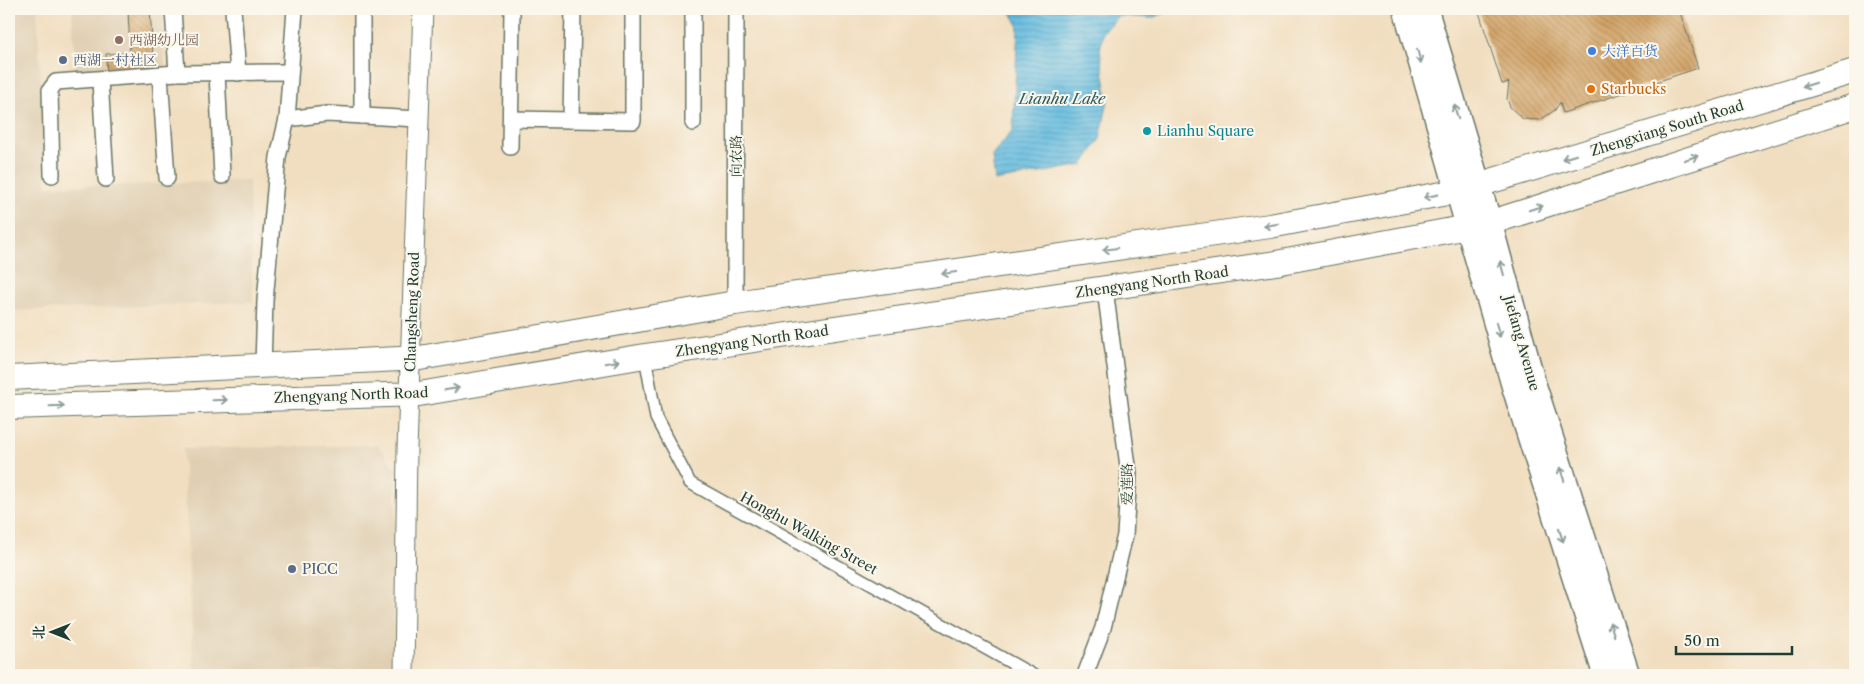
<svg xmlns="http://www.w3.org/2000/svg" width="1864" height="684" font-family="'Libre Caslon Text','Noto Serif SC',serif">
  <defs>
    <pattern id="water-rules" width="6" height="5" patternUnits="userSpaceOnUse" patternTransform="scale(1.25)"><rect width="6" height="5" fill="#63bbe0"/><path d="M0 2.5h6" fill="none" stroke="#5199b6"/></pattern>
    <pattern id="building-back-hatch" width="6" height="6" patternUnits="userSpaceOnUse" patternTransform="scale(1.25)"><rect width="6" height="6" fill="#d3a468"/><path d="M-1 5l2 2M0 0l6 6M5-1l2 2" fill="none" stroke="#ab8756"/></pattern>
  </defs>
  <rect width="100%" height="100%" fill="#fbf7ec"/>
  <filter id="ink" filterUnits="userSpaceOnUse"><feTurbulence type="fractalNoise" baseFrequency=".02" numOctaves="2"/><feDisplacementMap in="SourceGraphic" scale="10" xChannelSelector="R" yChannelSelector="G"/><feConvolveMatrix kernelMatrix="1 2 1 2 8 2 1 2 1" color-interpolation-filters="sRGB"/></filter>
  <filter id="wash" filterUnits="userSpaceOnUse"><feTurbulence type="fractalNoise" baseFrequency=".0096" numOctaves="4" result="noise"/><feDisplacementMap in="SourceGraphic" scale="20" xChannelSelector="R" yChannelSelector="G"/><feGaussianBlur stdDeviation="1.12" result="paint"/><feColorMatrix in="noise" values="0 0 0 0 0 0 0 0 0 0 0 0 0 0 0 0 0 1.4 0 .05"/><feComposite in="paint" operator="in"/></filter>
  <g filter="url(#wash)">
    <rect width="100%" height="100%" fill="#f1dec0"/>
    <g fill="#e0cfb2">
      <polygon points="9,9 37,9 46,186 131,185 249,180 253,302 9,311"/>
      <polygon points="72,9 163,9 165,71 76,76"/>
      <polygon points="378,445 396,469 394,670 336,672 194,671 183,449"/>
    </g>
    <polygon fill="url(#water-rules)" stroke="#417c8a" points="1009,9 1175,9 1152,18 1118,16 1103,32 1100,51 1108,100 1100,139 1083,165 995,181 992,156 1013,130 1018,25"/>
    <g id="blocks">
      <g fill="url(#building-back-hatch)">
        <polygon points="128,9 150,9 154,72 107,75 106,54 130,53"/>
        <polygon points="1478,9 1679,9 1698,68 1563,113 1560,102 1555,110 1540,120 1523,119 1510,107 1507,99 1509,82 1502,84"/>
      </g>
    </g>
  </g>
  <g filter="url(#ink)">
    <use href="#blocks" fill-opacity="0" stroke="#687565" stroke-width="1"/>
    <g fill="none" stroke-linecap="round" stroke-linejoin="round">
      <defs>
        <polyline id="pedestrian" points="645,356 656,418 690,483 1033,675"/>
        <g id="minor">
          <polyline points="173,9 177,73"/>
          <polyline points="233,9 238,73"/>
          <polyline points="217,73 222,176"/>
          <polyline points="160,75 167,178"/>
          <polyline points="100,80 106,179"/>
          <polyline points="362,116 362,9"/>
          <polyline points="287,119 327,114 418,119"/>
          <polyline points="511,119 633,121 633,9"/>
          <polyline points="571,120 573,9"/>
          <polyline points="693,123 693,9"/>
          <polyline points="510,147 512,9"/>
          <polyline points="52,175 50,90 56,82 177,73 290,72"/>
          <polyline points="735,303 736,9"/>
          <polyline points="263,366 265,301 278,157 287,119 295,9"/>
          <polyline points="1085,675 1103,628 1125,535 1129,474 1105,289"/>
        </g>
        <polyline id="tertiary" points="404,675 407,449 423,9"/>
        <g id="primary">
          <polyline points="9,378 420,358 735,303 1270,226 1458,191 1855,71"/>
          <polyline points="9,407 419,394 645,356 1276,263 1489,223 1855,106"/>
        </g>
        <g id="trunk">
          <polyline points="1406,9 1515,388 1606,675"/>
          <polyline points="1425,9 1489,223 1533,384 1627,675"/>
        </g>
      </defs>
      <use href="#pedestrian" stroke="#687565" stroke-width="14"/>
      <use href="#minor" stroke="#687565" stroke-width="18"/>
      <use href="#tertiary" stroke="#687565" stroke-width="21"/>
      <use href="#primary" stroke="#687565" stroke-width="26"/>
      <use href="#trunk" stroke="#687565" stroke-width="28"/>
      <use href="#pedestrian" stroke="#fff" stroke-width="11"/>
      <use href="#minor" stroke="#fff" stroke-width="15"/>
      <use href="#tertiary" stroke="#fff" stroke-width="19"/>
      <use href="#primary" stroke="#fff" stroke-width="24"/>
      <use href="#trunk" stroke="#fff" stroke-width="25"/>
    </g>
    <defs><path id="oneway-shaft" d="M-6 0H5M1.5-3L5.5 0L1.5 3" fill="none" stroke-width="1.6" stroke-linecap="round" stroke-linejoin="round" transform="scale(1.25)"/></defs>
    <g stroke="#8f9e9a">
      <use href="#oneway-shaft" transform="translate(1419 56) rotate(74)"/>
      <use href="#oneway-shaft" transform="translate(1809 85) rotate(163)"/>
      <use href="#oneway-shaft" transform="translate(1456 112) rotate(-107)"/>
      <use href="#oneway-shaft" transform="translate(1569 157) rotate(163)"/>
      <use href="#oneway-shaft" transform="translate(1691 158) rotate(-18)"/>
      <use href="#oneway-shaft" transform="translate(1431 196) rotate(169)"/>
      <use href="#oneway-shaft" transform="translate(1536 208) rotate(-18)"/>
      <use href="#oneway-shaft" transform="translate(1271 225) rotate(170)"/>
      <use href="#oneway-shaft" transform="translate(1110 249) rotate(172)"/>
      <use href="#oneway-shaft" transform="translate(1502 268) rotate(-105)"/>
      <use href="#oneway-shaft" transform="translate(949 273) rotate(172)"/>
      <use href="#oneway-shaft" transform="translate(1498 330) rotate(74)"/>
      <use href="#oneway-shaft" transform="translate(612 362) rotate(-10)"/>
      <use href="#oneway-shaft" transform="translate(452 389) rotate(-10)"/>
      <use href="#oneway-shaft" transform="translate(220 400) rotate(-2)"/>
      <use href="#oneway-shaft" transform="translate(57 406) rotate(-2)"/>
      <use href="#oneway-shaft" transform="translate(1562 474) rotate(-108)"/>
      <use href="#oneway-shaft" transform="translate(1561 535) rotate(72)"/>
      <use href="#oneway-shaft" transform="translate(1612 629) rotate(-108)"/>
    </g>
  </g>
  <circle fill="#8d6e63" stroke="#fbf7ec" stroke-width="2" cx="119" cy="40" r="5"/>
  <circle fill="#3f7fe0" stroke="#fbf7ec" stroke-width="2" cx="1592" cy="51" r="5"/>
  <g fill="#5c6f8a" stroke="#fbf7ec" stroke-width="2">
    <circle cx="63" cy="60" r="5"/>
    <circle cx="292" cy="569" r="5"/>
  </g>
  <circle fill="#e8710a" stroke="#fbf7ec" stroke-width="2" cx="1591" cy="89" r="5"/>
  <circle fill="#0f9aa8" stroke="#fbf7ec" stroke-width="2" cx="1147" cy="131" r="5"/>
  <g text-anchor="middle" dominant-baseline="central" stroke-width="4" stroke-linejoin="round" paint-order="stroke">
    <g font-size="14" fill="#785e54" stroke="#fbf7ec" text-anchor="start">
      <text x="129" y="40">西湖幼儿园</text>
    </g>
    <g font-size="14" fill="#366cbe" stroke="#fbf7ec" text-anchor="start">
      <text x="1602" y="51">大洋百货</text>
    </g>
    <g font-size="14" fill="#4e5e75" stroke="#fbf7ec" text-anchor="start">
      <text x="73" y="60">西湖一村社区</text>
      <text x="302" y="569">PICC</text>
    </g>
    <g font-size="14" fill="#c56008" stroke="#fbf7ec" text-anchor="start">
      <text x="1601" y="89">Starbucks</text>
    </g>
    <g font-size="14" fill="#1f3d34" stroke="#fbf7ec">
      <text transform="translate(1667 128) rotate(-17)">Zhengxiang South Road</text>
      <text transform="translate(736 156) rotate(-90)">向农路</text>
      <text transform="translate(1152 282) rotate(-8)">Zhengyang North Road</text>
      <text transform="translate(412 312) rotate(-88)">Changsheng Road</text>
      <text transform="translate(752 341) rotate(-8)">Zhengyang North Road</text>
      <text transform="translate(1522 343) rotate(74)">Jiefang Avenue</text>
      <text transform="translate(351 395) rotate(-2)">Zhengyang North Road</text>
      <text transform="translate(1127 484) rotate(-90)">爱莲路</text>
      <text transform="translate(809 533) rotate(29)">Honghu Walking Street</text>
    </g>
    <g font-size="14" fill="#0d838f" stroke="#fbf7ec" text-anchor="start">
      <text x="1157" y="131">Lianhu Square</text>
    </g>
    <g font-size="15" font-style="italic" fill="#305c5f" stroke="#fbf7ec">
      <text x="1062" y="98">Lianhu Lake</text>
    </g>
  </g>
  <rect width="1864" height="684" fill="none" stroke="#fbf7ec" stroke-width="30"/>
  <g transform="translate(52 632) rotate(270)" stroke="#fbf7ec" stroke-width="4" paint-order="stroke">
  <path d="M0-4L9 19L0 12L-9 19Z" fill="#1f3d34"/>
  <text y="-8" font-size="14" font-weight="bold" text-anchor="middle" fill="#1f3d34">北</text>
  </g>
  <path d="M1676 646v8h116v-8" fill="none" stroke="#1f3d34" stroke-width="2.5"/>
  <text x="1684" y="646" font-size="15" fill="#1f3d34" stroke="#fbf7ec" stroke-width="4" paint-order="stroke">50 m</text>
</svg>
